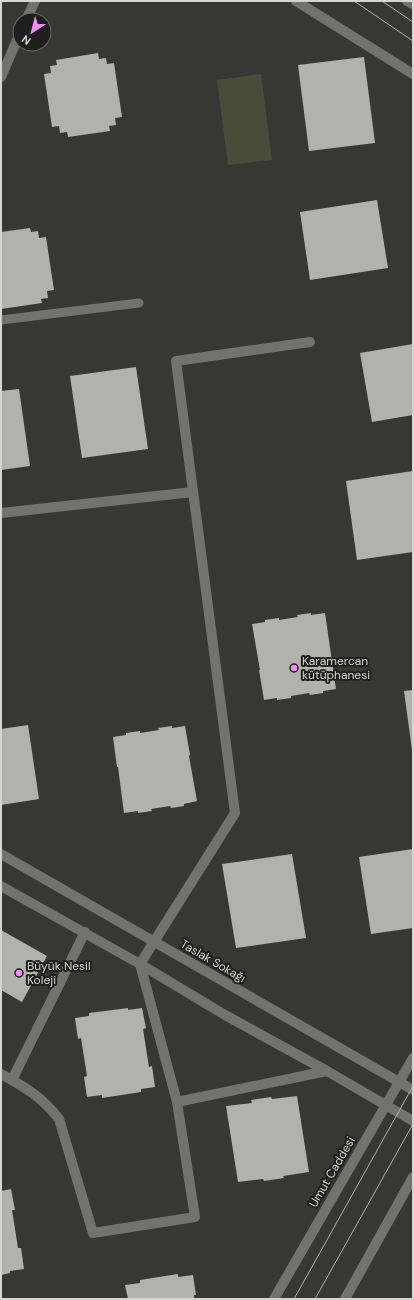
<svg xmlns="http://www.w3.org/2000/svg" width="414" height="1300" font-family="'DM Sans',sans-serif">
  <rect width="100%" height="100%" fill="#373834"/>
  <polygon fill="#494b3b" points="261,74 272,160 228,165 217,80"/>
  <g fill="#b1b2ad">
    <polygon points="98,53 99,59 106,58 107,64 114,63 122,117 115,118 116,125 109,126 110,131 68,137 67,132 60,133 59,126 52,127 44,74 51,73 50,66 57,65 56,60"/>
    <polygon points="364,57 375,143 309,151 298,65"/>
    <polygon points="377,200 388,268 310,280 300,212"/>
    <polygon points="30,228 31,232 38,231 39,238 46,237 54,290 47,291 48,298 41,299 42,303 1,309 1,232"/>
    <polygon points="413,344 413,415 372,422 360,353"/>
    <polygon points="136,367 148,449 82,458 70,376"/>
    <polygon points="19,389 30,466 1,470 1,391"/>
    <polygon points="413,471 413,552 357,560 346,481"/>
    <polygon points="311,613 311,615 325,613 336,689 323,691 323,693 310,695 309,693 291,696 291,698 277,700 277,698 264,700 259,670 260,670 252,624 265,622 265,620 279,618 279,620 298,617 297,615"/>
    <polygon points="413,690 413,750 412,750 404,691"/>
    <polygon points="28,725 39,799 1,805 1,729"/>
    <polygon points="172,726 172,728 185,726 190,755 189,756 197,801 184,804 184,806 171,808 170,806 151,809 152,811 138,813 138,811 124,813 118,767 117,767 113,737 126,735 126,733 140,731 140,733 159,730 158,728"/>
    <polygon points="413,849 413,928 371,934 359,857"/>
    <polygon points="292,854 306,938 236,948 222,864"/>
    <polygon points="1,930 47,956 22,1002 1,990"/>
    <polygon points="128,1008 128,1010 142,1008 146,1028 143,1029 149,1067 152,1066 155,1087 141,1089 141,1092 102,1098 102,1095 87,1097 84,1077 87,1076 81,1038 78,1039 75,1018 89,1016 89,1013"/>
    <polygon points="297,1096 309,1172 283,1176 284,1178 264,1181 263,1179 238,1182 226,1106 252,1103 251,1100 271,1097 272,1099"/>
    <polygon points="11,1189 15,1210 12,1210 18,1248 21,1248 24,1269 10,1271 10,1273 1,1275 1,1191"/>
    <polygon points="178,1274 178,1277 193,1275 196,1295 194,1295 194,1299 128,1299 125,1285 140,1283 140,1280"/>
  </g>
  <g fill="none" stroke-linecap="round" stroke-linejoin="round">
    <polyline stroke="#72736e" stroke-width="9" points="1,320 139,303"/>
    <g stroke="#72736e" stroke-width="10">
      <polyline points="1,513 193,492"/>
      <path d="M 1,1074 C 25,1087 42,1097 59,1119 L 93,1233 L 195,1217 L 177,1102 L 140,964 L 235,813 L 176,361 L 310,342"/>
      <polyline points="12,1080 85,932"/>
      <polyline points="177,1102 327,1071"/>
    </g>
    <g stroke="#72736e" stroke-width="10">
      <polyline points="296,1 413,74"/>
      <polyline points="407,1 413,4"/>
      <polyline points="26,20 35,1"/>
      <polyline points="1,77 20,33"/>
      <polyline points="1,854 413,1090"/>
      <polyline points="1,886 140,964 225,1015 327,1071 413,1121"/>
      <polyline points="274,1299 413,1058"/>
      <polyline points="345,1299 413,1177"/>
    </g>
    <g stroke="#afb0ac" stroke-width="1">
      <polyline points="354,1 413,41"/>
      <polyline points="382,1 413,22"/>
      <polyline points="294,1299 413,1086"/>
      <polyline points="315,1299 413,1124"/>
    </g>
  </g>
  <g fill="#ee8bf8" stroke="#1f1f1d" stroke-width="1.5">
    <circle cx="294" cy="668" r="4"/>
    <circle cx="19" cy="973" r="4"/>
  </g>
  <g text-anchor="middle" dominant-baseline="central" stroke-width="4" stroke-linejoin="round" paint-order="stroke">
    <g font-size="12" fill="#d5d6d3" stroke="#1f1f1d" text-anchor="start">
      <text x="302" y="661">Karamercan<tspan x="302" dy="14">kütüphanesi</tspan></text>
      <text x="27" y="966">Büyük Nesil<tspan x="27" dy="14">Koleji</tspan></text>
    </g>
    <g font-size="12" fill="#d5d6d3" stroke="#1f1f1d">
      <text transform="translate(213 961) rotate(30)">Taslak Sokağı</text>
      <text transform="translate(332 1172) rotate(-60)">Umut Caddesi</text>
    </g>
  </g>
  <rect width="414" height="1300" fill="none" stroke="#d5d6d3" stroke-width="4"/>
  <g transform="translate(32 32) rotate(216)"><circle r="19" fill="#1f1f1d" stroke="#686866"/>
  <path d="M0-3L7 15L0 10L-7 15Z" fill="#ee8bf8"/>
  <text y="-6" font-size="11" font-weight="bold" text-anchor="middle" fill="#d5d6d3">N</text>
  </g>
</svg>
